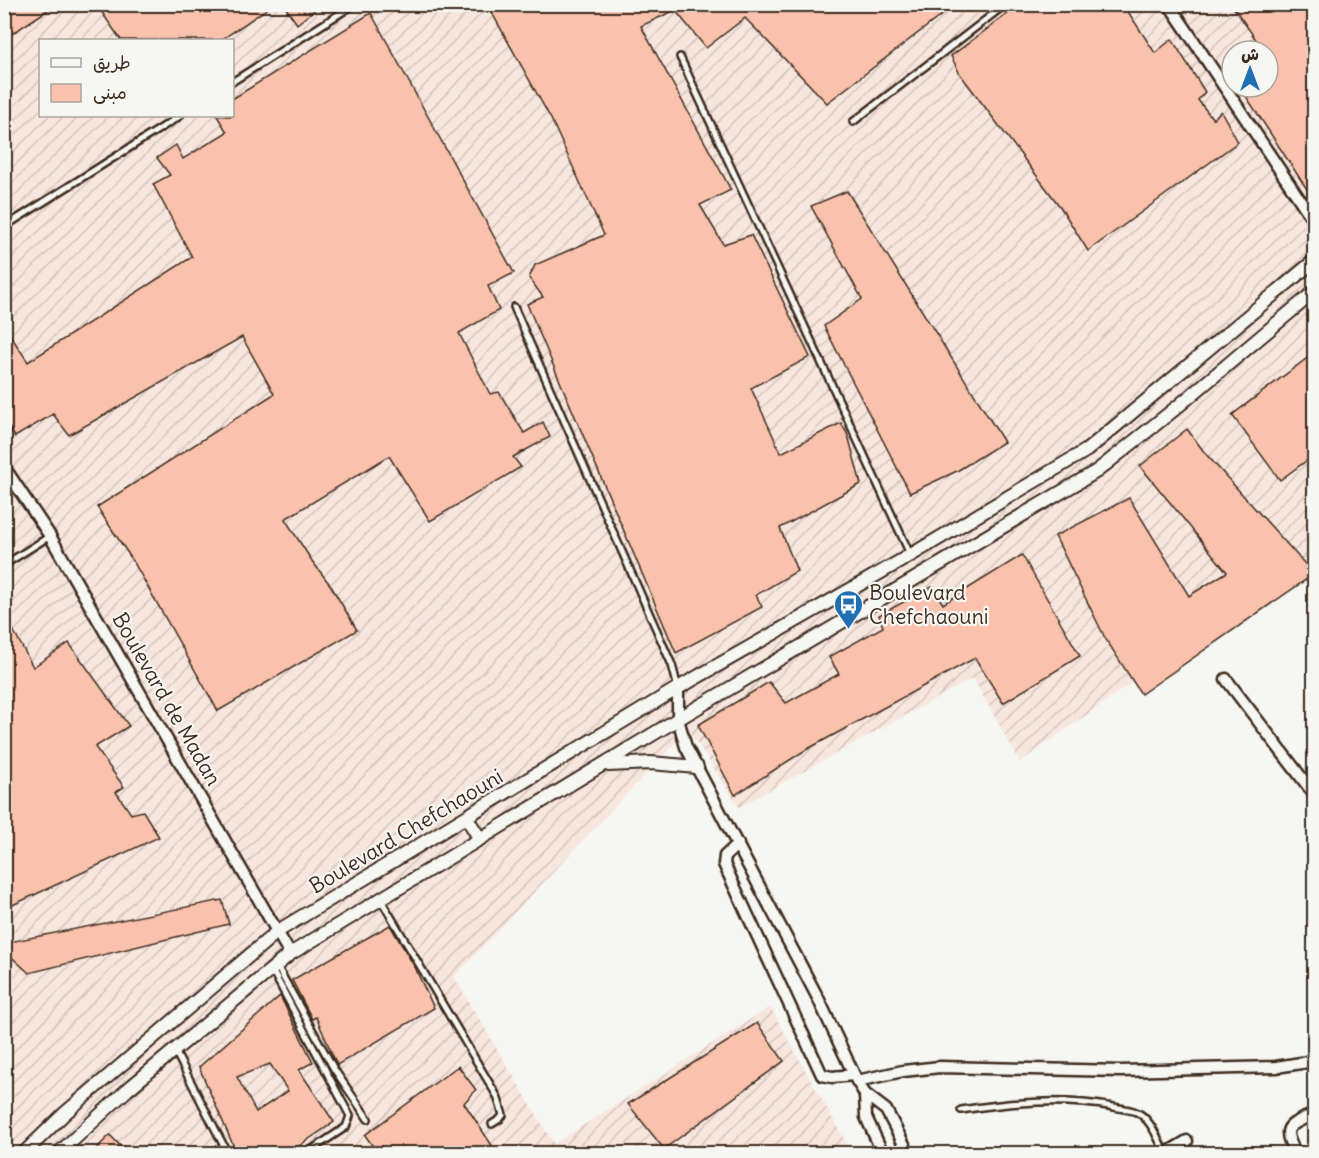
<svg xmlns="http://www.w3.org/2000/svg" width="1319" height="1158" font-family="Delius,'Playpen Sans Arabic',sans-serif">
  <defs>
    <pattern id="industrial-furrows" width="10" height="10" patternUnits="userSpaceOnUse" patternTransform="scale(1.5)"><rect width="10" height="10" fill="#f7e6dd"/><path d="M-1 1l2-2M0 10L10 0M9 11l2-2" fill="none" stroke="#d5c5bd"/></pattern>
  </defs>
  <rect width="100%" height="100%" fill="#f6f6f2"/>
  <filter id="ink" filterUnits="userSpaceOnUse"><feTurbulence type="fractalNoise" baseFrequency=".0167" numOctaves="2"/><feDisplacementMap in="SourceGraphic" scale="12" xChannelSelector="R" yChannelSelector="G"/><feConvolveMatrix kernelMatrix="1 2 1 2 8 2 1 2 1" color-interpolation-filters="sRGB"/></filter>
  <g filter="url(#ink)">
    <path fill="url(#industrial-furrows)" fill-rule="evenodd" d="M 5,5 L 1314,5 L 1314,555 L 1187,650 L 1138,678 L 1020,762 L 973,678 L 739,807 L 688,729 L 454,977 L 554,1144 L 770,1007 L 852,1153 L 5,1154 ZM 40,40 L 232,40 L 232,116 L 40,116 ZM 1232,51 L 1268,51 L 1268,87 L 1232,87 Z"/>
    <g fill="#fac2ad" stroke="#3b2a1e" stroke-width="1.5" fill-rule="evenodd">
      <polygon points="16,4 57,4 4,39 4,12"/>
      <polygon points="96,4 274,4 221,40 121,40"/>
      <polygon points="283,4 322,4 297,24"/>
      <polygon points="487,4 956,4 827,103 745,18 706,48 675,10 641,26 731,190 700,205 723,244 751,235 810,357 751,388 781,453 841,423 848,435 861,484 780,528 797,571 756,595 762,607 676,653 527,304 543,297 529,278 535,265 604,235 551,119"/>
      <polygon points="1021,4 1123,4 1155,53 1172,39 1205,92 1198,100 1213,119 1221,111 1238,142 1088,251 1061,208 960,74 951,56"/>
      <polygon points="1231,4 1314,4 1314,200 1240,87 1268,87 1268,51 1264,51"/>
      <polygon points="371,13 514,273 488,286 499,310 459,333 490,394 499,392 524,433 543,422 550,437 513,457 521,467 430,521 389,456 285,519 312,561 331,586 357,630 218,711 133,561 97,507 274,394 242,337 69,435 53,414 15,437 4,419 4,326 28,362 192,257 153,184 170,175 157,158 176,145 183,159 227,132 217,116 232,116 232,99"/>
      <polygon points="847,191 1004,442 957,471 910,493 824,326 862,299 811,206"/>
      <polygon points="1314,353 1314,455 1280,480 1232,415"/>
      <polygon points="1187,429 1205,453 1314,574 1141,694 1105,638 1055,536 1129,498 1189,596 1227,572 1140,466"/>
      <polygon points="1022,555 1080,656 1003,703 975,658 804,751 735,795 698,725 769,682 786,703 839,674 829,657 883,627 879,615 932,587 943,604"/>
      <polygon points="4,613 33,667 69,643 129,726 95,747 124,787 116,792 131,814 143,811 159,837 4,909"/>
      <polygon points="222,900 229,924 29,973 4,950 4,943"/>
      <polygon points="390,925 413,964 434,1008 337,1065 316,1017 312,1019 292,980"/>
      <path d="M 280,996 L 313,1062 L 299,1070 L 334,1122 L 287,1154 L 237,1154 L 199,1067 ZM 270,1064 L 288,1091 L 256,1112 L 237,1077 Z"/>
      <polygon points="757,1023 784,1061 664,1149 628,1104"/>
      <polygon points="458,1066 476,1090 464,1103 495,1150 489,1154 378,1154 365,1135"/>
      <polygon points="110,1135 128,1154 91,1154"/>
    </g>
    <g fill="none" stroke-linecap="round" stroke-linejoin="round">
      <defs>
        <g id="service">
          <polyline points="680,57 910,554"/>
          <polyline points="232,82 355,4"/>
          <polyline points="853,122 1006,4"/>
          <polyline points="4,227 180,116"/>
          <polyline points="514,307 672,665 678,688"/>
          <polyline points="4,565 50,536"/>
          <polyline points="381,900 497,1096 503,1115 500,1119 492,1124"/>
          <polyline points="277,966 334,1069 368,1119"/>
          <polyline points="272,970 350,1116 346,1127 305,1154"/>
          <polyline points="175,1051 228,1154"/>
          <path d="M 961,1110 C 1012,1102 1062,1098 1114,1107 C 1122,1109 1133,1109 1140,1114 C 1152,1122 1159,1141 1165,1153"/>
        </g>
        <g id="minor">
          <polyline points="1169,4 1314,221"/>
          <polyline points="4,467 50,536 290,954"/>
          <polyline points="1226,679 1314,794"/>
          <polyline points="678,688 678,719 686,747 818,998 857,1081 865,1094 886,1110 909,1154"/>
          <polyline points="738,844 725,856 724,864 822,1075 832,1077 854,1075"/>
          <polyline points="857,1081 903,1071 940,1067 1121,1071 1276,1067 1314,1061"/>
          <polyline points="865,1094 866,1117 883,1154"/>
          <polyline points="1165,1154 1187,1141"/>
          <path d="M 1296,1154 C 1280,1125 1289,1126 1314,1114"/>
        </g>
        <g id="tertiary">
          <polyline points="609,765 651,763 697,767"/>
          <polyline points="467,818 480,839"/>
          <polyline points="23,1154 64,1114 278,931 678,688 911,555 1087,450 1314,261"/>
          <polyline points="58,1154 127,1090 290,954 678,719 1097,471 1176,408 1314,292"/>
        </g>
      </defs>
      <use href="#service" stroke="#3b2a1e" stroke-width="10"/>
      <use href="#minor" stroke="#3b2a1e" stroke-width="15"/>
      <use href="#tertiary" stroke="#3b2a1e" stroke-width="16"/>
      <use href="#service" stroke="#f6f6f2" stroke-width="5"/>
      <use href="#minor" stroke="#f6f6f2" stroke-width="10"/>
      <use href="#tertiary" stroke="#f6f6f2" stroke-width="12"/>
    </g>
  </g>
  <defs>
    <symbol id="bus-pin" viewBox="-11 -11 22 30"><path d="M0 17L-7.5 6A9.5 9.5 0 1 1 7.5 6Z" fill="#1f6fb2" stroke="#f6f6f2"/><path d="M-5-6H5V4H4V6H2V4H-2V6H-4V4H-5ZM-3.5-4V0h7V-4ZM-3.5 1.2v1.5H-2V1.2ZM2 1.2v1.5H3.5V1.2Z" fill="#fff"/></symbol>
  </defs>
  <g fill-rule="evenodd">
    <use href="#bus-pin" x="832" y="588" width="33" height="45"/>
  </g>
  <g text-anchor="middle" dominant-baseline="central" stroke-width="4.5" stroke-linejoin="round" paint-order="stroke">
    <g font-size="21" fill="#3b2a1e" stroke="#f6f6f2" text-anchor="start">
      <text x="869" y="592">Boulevard<tspan x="869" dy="24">Chefchaouni</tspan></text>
    </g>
    <g font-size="21" fill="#3b2a1e" stroke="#f6f6f2">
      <text transform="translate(167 699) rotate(60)">Boulevard de Madan</text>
      <text transform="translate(406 831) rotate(-31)">Boulevard Chefchaouni</text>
    </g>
  </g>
  <rect width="1319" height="1158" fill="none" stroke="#f6f6f2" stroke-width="24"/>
  <rect x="12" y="12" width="1295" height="1134" fill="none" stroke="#3b2a1e" stroke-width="2" filter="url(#ink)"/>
  <rect x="39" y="39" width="195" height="78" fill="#f6f6f2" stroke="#aba49d" stroke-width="1.5"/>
  <rect x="51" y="58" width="30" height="9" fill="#f6f6f2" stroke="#aba49d" stroke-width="1.5"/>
  <text x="93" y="69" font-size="18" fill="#3b2a1e">طريق</text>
  <rect x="51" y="84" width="30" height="18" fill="#fac2ad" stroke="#aba49d" stroke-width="1.5"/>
  <text x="93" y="99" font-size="18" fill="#3b2a1e">مبنى</text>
  <g transform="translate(1250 69)"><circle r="28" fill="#f6f6f2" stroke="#aba49d" stroke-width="1.5"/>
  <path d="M0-4.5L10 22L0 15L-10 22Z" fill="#1f6fb2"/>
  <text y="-9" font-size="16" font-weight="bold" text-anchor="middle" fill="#3b2a1e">ش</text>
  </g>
</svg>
